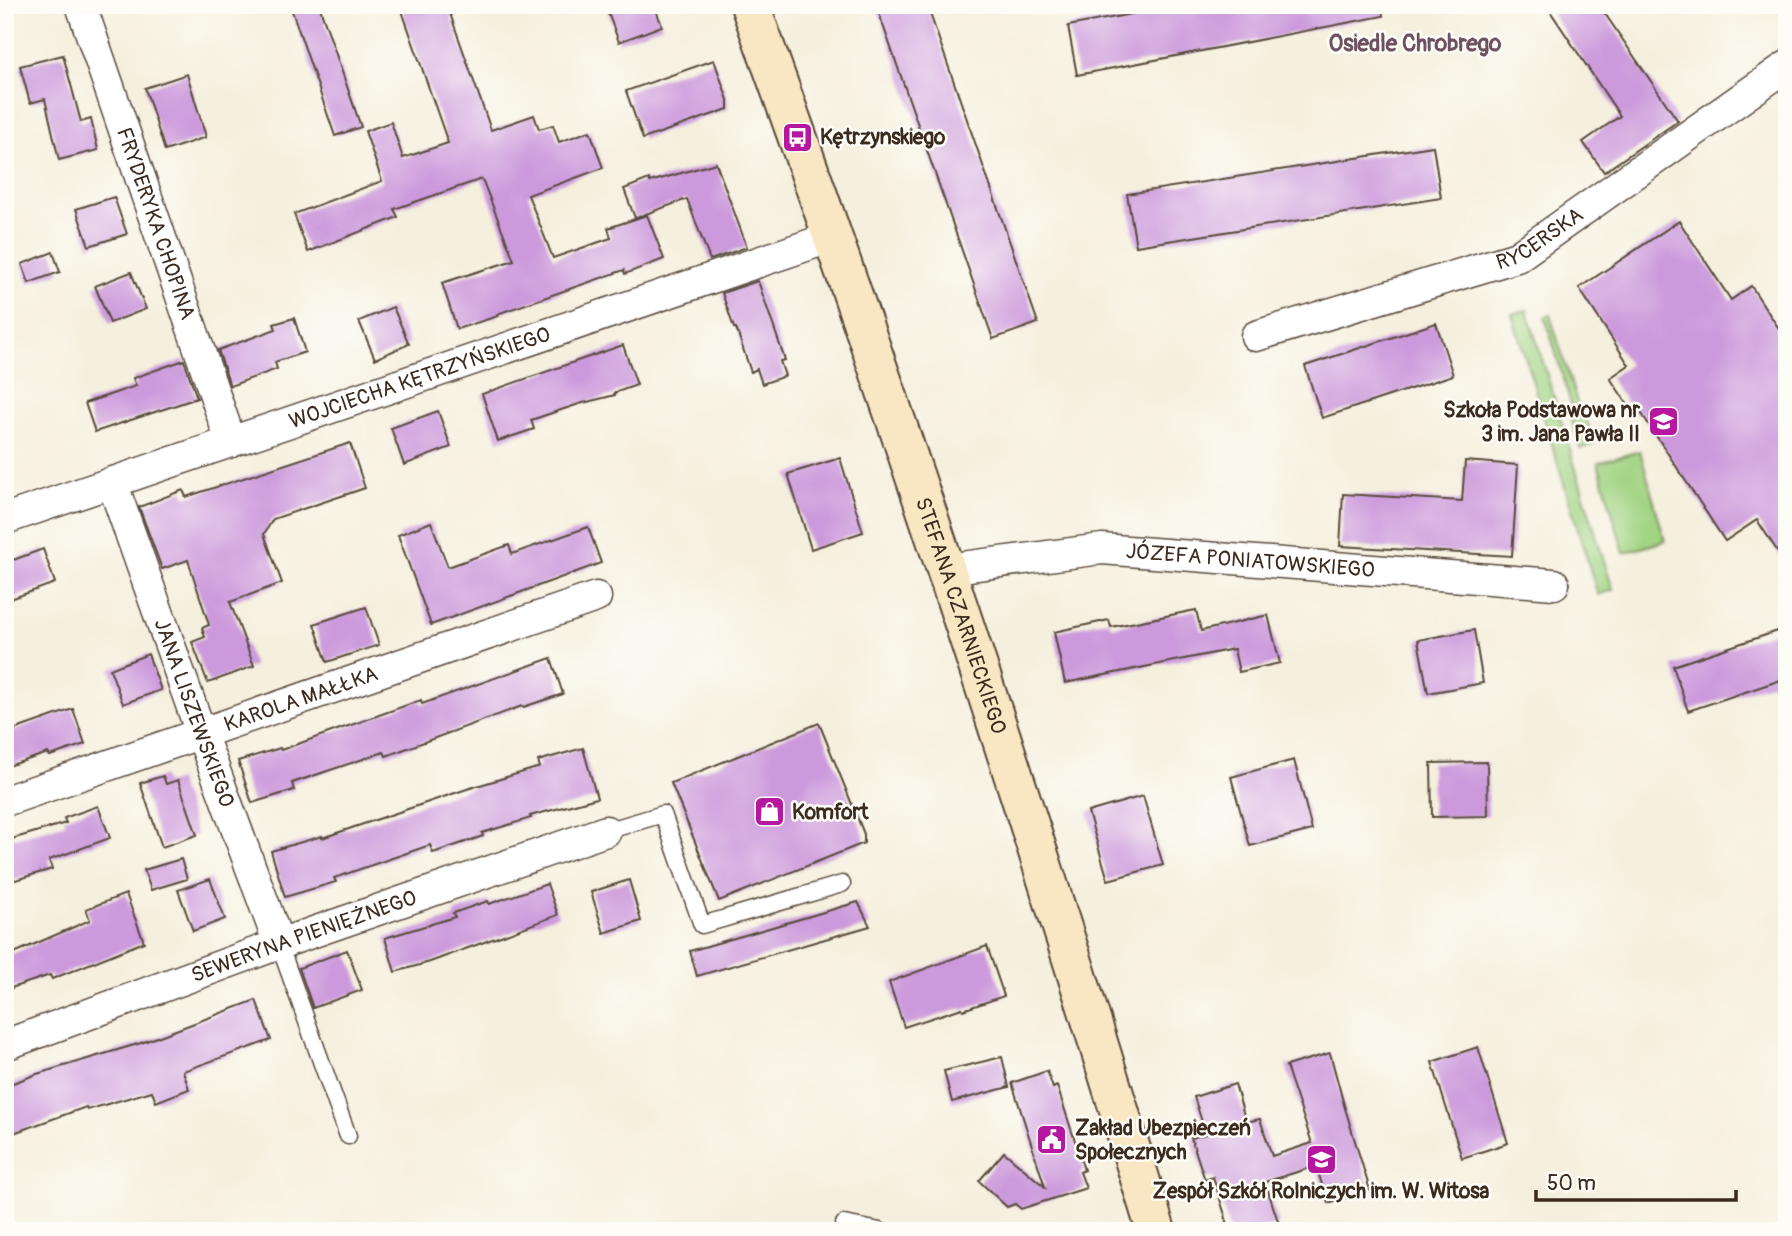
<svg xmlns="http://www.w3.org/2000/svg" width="1792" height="1236" font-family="Pangolin,sans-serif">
  <rect width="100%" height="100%" fill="#fdfcf7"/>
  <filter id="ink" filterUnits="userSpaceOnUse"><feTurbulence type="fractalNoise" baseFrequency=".0143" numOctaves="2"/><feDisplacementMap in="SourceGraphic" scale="14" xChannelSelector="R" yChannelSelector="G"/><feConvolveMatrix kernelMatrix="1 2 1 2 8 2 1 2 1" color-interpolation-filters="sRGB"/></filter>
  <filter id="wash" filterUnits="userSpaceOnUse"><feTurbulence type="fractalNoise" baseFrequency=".00686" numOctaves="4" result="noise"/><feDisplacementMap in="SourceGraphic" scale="28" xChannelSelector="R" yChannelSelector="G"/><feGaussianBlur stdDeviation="1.57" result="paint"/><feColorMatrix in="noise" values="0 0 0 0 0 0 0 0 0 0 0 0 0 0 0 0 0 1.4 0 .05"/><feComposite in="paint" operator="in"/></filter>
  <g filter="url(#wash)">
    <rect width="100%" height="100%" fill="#f5efdd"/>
    <g fill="#a2d483" stroke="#6e7f50" stroke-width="2">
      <polygon points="1527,310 1613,590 1598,595 1512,314"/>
      <polygon points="1550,315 1580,412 1584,411 1594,444 1580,449 1570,415 1574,414 1545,317"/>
      <polygon points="1640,451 1665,541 1624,553 1598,463"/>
    </g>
    <g id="blocks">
      <g fill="#cc9adc">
        <polygon points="290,5 319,5 361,127 335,136"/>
        <polygon points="400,5 447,5 491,130 534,115 539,129 553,125 559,142 590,131 603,168 528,195 553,258 611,238 608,228 647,215 664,259 625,274 624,270 497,314 498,316 457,329 442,283 514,260 482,179 394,209 398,217 308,252 294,214 382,181 365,131 391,122 403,158 448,143"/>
        <polygon points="605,5 654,5 662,26 619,42"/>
        <polygon points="876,5 927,5 1038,323 993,339"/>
        <polygon points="1179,5 1382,5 1383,16 1077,75 1068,26"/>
        <polygon points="1546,5 1599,5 1678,121 1604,172 1583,142 1620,116"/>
        <polygon points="63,55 81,122 91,119 98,150 59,160 45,99 30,103 20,66"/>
        <polygon points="714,60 728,100 728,109 643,139 626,91"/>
        <polygon points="187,74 206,137 165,151 145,88"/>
        <polygon points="1433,146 1441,198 1136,246 1127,194"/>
        <polygon points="716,163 747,247 710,260 687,199 635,218 624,189 649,179 650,182"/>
        <polygon points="114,197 127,234 89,246 76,209"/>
        <polygon points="1679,221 1731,300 1751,286 1787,341 1787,566 1757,520 1725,541 1640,411 1634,414 1610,378 1629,365 1579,288"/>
        <polygon points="53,252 60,272 29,283 22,264"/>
        <polygon points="131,272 146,309 110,323 95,286"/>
        <polygon points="758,281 785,360 780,361 785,376 762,384 757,369 751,372 736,328 734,328 722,293"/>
        <polygon points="393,307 409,344 375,359 359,321"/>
        <polygon points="294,318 305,352 275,362 277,369 230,386 218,350 276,329 274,324"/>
        <polygon points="1436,323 1453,375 1322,418 1305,366"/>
        <polygon points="623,345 637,385 614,393 615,395 579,404 531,420 534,429 498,441 482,394"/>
        <polygon points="184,360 197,398 95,432 85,403 136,386 133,378"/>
        <polygon points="438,411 451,447 404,465 391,428"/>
        <polygon points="350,443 365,488 273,519 264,534 282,583 230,602 254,666 208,683 192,642 205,637 202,628 209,625 188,560 162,569 139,507 183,490 186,497"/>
        <polygon points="840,458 863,532 811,549 788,474"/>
        <polygon points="1465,461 1518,465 1512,556 1340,546 1343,494 1462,501"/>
        <polygon points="431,522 448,567 509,545 512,554 588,527 601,563 431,625 398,535"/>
        <polygon points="43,549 55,583 5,601 5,563"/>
        <polygon points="366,607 379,645 327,662 314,624"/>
        <polygon points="1196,610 1201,631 1268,615 1280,663 1239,672 1234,649 1065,683 1054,632 1109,620 1111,627"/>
        <polygon points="1787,628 1787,678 1688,711 1673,666"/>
        <polygon points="1474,630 1483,683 1428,693 1418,640"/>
        <polygon points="148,654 161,690 123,704 110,669"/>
        <polygon points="551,658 563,694 523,707 522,706 386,756 384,752 292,783 294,790 252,803 238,761 280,748 281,750 421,700 422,704"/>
        <polygon points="73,709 85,744 50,756 48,753 5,767 5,733"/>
        <polygon points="819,723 864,834 864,843 719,901 671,783"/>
        <polygon points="583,748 597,798 530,816 531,818 482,833 483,836 433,853 430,845 334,878 336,882 285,897 271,851 322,836 322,838 467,789 540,767 538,761"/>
        <polygon points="1294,760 1312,830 1250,846 1231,777"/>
        <polygon points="1487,762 1488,816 1432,817 1431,763"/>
        <polygon points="163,776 166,784 178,780 197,835 162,847 140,783"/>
        <polygon points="1143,796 1163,865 1108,880 1088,812"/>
        <polygon points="98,806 110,838 49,860 52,869 12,881 5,860 5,841 66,823 64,818"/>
        <polygon points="181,859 187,879 151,890 144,870"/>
        <polygon points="210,879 225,919 193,931 178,890"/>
        <polygon points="629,880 641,921 604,933 591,892"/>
        <polygon points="547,884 558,915 430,962 395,972 385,938 455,917 453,913 488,901 489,904"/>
        <polygon points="126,894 144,942 52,979 50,975 5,990 5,957 90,920 86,909"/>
        <polygon points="858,902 870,926 697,976 690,951"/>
        <polygon points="987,946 1004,996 963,1010 962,1008 904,1027 889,982"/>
        <polygon points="347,950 362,990 313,1008 299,968"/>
        <polygon points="256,1000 271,1040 183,1071 189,1089 156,1102 152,1091 87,1110 86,1107 5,1136 5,1086 37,1074 141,1043"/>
        <polygon points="1478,1047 1508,1143 1462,1158 1432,1062"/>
        <polygon points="1330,1053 1344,1105 1370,1190 1328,1203 1316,1166 1265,1182 1279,1224 1257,1231 1230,1231 1213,1177 1205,1180 1191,1138 1206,1134 1194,1097 1235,1084 1246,1122 1260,1119 1272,1156 1312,1143 1286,1066"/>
        <polygon points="1002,1057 1009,1087 952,1102 944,1071"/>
        <polygon points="1047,1071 1053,1088 1057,1086 1075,1141 1084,1170 1080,1172 1086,1188 1021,1209 1015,1204 1007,1207 979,1181 1004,1152 1045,1187 1012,1083"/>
      </g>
    </g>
  </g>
  <g filter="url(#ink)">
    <use href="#blocks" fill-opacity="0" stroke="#57483b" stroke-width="2"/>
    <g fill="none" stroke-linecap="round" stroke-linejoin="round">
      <defs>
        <g id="lane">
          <polyline points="606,831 663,814 702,925 842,884"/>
          <polyline points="279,944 348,1136"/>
          <polyline points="844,1224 880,1231"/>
        </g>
        <g id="street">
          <path id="s1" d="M 81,5 L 231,442"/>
          <path id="s2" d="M 1256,336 L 1517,257 L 1787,66"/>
          <path id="s3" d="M 112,482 L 201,733 L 279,944"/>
          <path id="s4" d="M 5,519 L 832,237"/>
          <path id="s5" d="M 946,569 L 1102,549 L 1554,584"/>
          <path id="s6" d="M 5,801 L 596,597"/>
          <path id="s7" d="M 5,1045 L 279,944 L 606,831"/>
        </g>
        <g id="secondary">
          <path id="s8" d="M 750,5 C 897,410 1031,819 1156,1231"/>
        </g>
      </defs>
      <use href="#lane" stroke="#57483b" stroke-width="19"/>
      <use href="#street" stroke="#57483b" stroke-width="33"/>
      <use href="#secondary" stroke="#57483b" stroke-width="42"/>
      <use href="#lane" stroke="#fff" stroke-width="16"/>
      <use href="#street" stroke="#fff" stroke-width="30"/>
      <use href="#secondary" stroke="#f9e7c3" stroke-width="38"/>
    </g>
  </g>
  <defs>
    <symbol id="bus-square" viewBox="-11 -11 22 22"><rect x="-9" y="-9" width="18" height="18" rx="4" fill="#b5179e" stroke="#fdfcf7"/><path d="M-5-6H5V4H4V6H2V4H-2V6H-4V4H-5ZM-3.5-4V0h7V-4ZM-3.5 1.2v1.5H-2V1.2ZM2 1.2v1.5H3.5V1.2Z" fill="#fff"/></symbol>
    <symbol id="school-square" viewBox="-11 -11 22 22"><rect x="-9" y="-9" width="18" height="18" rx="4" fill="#b5179e" stroke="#fdfcf7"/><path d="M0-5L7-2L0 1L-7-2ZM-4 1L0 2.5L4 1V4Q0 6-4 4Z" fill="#fff"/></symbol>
    <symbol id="shop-square" viewBox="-11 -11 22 22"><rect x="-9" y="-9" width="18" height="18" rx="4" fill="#b5179e" stroke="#fdfcf7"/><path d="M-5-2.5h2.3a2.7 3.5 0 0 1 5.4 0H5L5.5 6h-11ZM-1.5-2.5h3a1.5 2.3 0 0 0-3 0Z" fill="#fff"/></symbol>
    <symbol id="civic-square" viewBox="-11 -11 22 22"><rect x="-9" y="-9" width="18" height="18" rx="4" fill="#b5179e" stroke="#fdfcf7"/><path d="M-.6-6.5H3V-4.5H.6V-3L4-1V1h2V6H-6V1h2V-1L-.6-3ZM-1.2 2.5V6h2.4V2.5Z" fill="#fff"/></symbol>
  </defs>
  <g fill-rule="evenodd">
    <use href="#bus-square" x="780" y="120" width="35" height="35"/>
    <use href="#school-square" x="1646" y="404" width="35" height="35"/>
    <use href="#shop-square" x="752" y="794" width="35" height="35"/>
    <use href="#civic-square" x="1034" y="1122" width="35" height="35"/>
    <use href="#school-square" x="1304" y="1142" width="35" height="35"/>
  </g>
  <g text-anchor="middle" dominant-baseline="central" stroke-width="5" stroke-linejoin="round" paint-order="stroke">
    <g font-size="21" font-weight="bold" fill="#3b2a1e" stroke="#fdfcf7" text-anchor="start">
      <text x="820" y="137">Kętrzynskiego</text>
      <text x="1640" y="410" text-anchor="end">Szkoła Podstawowa nr<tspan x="1640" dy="24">3 im. Jana Pawła II</tspan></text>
      <text x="792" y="812">Komfort</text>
      <text x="1075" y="1128">Zakład Ubezpieczeń<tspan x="1075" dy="24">Społecznych</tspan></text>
      <text x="1321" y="1191" text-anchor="middle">Zespół Szkół Rolniczych im. W. Witosa</text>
    </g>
    <g font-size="21" fill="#3b2a1e" stroke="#fdfcf7">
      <text stroke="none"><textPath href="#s1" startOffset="231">FRYDERYKA CHOPINA</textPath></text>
      <text stroke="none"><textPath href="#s2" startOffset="301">RYCERSKA</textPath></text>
      <text stroke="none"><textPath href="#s4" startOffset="438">WOJCIECHA KĘTRZYŃSKIEGO</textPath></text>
      <text stroke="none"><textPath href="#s5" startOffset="306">JÓZEFA PONIATOWSKIEGO</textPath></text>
      <text stroke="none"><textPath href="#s8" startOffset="646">STEFANA CZARNIECKIEGO</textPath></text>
      <text stroke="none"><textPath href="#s6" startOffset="313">KAROLA MAŁŁKA</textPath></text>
      <text stroke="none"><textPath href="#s3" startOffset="245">JANA LISZEWSKIEGO</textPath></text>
      <text stroke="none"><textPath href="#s7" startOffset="318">SEWERYNA PIENIĘŻNEGO</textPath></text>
    </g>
    <g font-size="23" font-weight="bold" fill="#6e5160" stroke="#fdfcf7">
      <text x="1415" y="43">Osiedle Chrobrego</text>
    </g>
  </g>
  <rect width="1792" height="1236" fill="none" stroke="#fdfcf7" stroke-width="28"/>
  <path d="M1536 1190v10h200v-10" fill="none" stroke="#3b2a1e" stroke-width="3.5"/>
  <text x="1547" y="1190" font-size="21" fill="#3b2a1e" stroke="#fdfcf7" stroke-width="5" paint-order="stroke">50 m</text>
</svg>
